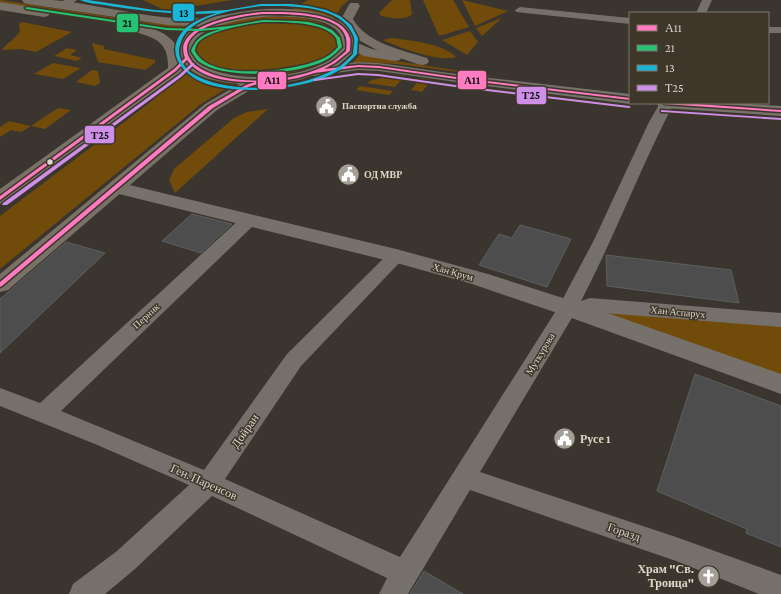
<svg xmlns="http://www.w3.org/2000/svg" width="781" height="594" font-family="'Crimson Pro',serif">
  <rect width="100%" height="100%" fill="#3a352f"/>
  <g fill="#714b0a">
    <polygon points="0,0 145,22 199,27 191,33 0,2"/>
    <polygon points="143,0 232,0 177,9 162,9"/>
    <polygon points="308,0 349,0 342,6 334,19 288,12"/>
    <path d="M 392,0 L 410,0 L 412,14 C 405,21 390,18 381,16 L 379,13 Z"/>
    <polygon points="423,0 453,0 469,27 439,36"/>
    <polygon points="462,0 508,11 475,26"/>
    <path d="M 261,17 C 284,17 316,14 334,32 C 338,36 339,40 337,46 C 322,88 176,83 198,42 C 208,24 243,19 261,17 Z"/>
    <polygon points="502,18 482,36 476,28"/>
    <path d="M 22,22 L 72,32 L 36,52 L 20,49 L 2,50 C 7,42 15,40 20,31 L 19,24 Z"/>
    <polygon points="470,31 478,42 467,55 442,40"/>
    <path d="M 392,38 C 409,40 444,44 456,57 C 440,63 398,47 383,40 Z"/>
    <polygon points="92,43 104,46 104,49 155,60 155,63 145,70 98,62"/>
    <polygon points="67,48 77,50 70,55 82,58 77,61 54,56"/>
    <polygon points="361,53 396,61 506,78 397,64 362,62 352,64"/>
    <polygon points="53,63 81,68 63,79 34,74"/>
    <path d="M 190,69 C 203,79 217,83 234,84 L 201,104 L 0,269 L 0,216 L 148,104 Z"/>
    <polygon points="92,70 98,71 100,83 95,86 76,82"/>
    <polygon points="395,75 405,76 395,87 367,83 372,80"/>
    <polygon points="421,78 431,80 422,92 411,90"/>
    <polygon points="360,86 393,91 389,95 356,90"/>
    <polygon points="58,108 71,110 45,129 31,126 21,132 11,130 0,137 0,127 9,121 31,126"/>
    <polygon points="268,109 175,193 169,180 174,169 234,118 247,112"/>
    <polygon points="568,308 781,320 781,384"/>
  </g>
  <g fill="#4c4d4c" stroke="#5f605e">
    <polygon points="192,214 232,224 201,253 162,241"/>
    <polygon points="520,225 571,239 547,287 479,265 499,234 512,238"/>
    <polygon points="66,242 105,253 0,353 0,299"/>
    <polygon points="606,255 731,270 739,303 607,286"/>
    <polygon points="695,374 781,406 781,547 746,533 747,529 657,491"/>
    <polygon points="424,571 463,594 410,594"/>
  </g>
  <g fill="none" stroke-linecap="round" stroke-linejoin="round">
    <g fill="#75706b" fill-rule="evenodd">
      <polygon points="64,0 77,0 67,7 59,7 58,5"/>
      <polygon points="702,0 712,0 706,13 696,13"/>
      <polygon points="520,7 630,18 630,24 516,12 515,10"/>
      <rect x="768" y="27" width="13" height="6"/>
      <path d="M 660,103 L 674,103 C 640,168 615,236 581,301 L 590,298 L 781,313 L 781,327 L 592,312 L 577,318 L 573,316 L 480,472 L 676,537 L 781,575 L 781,594 L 759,594 L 676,561 L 470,490 L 408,594 L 379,594 L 387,578 L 212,496 L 135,569 L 105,594 L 69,594 L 73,584 L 117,551 L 189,485 L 95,444 L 0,406 L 0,388 L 40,403 L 243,216 L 249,215 L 255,216 L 257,220 L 255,224 L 61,411 L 204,470 L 287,354 L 390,252 L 396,250 L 402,252 L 405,256 L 402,260 L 301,366 L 225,479 L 400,557 L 559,306 L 594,240 L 649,122 Z"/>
    </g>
    <g fill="#76716a" fill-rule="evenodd">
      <polygon points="350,40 372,49 400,54 402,57 400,60 395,61 364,56 345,47 343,44 345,41"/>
      <polygon points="358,62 379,63 463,75 630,94 630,103 632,103 630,104 463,83 379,71 358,70 314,76 309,75 307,72 309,69 314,68"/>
      <polygon points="656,103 733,103 781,106 781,116 664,108 659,106"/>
      <polygon points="117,182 396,249 488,274 585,305 781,374 781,394 569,317 472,284 393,262 111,192 108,188 111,184"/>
    </g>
    <g fill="#797168" fill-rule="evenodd">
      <path d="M 22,0 C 32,0 42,0 52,0 C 102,4 150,21 200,18 C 218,17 235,12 254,10 C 282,7 318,8 343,23 L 341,19 L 350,3 L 358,3 L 360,6 L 353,19 C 366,43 402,50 427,58 L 429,61 L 427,64 L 422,65 L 417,64 L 375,49 L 355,38 L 355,51 L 334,69 L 299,80 L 266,85 L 252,89 L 217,110 L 8,290 L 0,292 L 0,274 L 205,104 L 239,84 C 222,82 199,80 187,66 L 180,73 L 7,202 L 0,204 L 0,189 L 168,68 C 169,39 152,37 128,30 L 127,27 L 128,24 L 133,23 C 150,27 169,32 178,48 L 187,34 L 198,26 L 168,25 L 28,4 L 24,3 ZM 262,17 C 281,16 333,15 341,37 C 342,41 341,46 341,50 C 336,54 331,60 324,63 C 294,79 228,84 200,63 C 196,60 192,55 192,50 C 191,27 245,19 262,17 Z"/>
      <polygon points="0,2 44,9 48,10 50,13 48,16 44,17 0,10"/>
    </g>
    <defs>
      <g id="bus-1">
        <path d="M 262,12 C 285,12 342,10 350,38 C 351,42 350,47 350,51 L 335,63 L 324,69 L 358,65 L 379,66 L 463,78 L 630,98 L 630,100 L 463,80 L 379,68 L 358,67 L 315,73 L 298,78 L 280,81 L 264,82 L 248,87 L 213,108 L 2,286 L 0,287 L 0,282 L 209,106 L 246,85 L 255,82 C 232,82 201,80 187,60 L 176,71 L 0,200 L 0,196 L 174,69 L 185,58 C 171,24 241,14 262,12 ZM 262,14 C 282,14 328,13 342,30 C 347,36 347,43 346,51 C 340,56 334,62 327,65 C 294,82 226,89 195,65 C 191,61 187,55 187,49 C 187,24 243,16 262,14 Z"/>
        <polygon points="662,103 683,103 781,110 781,112 664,104"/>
      </g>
      <path id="bus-2" d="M 27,7 L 167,28 L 200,29 L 229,26 L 263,20 L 296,21 L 309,22 L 323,26 L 332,30 L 340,38 L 342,47 C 338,51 333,56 328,59 C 300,75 224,81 198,61 C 195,58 193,54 191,51 C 196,36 207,33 221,29 L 200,31 L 167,30 L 26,9 L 25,8 ZM 263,22 C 281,22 325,21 336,38 C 337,40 337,44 338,47 C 334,51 329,56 324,58 C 298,71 222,80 200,58 C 198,56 196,53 195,51 C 195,48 196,46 197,44 C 205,31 248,24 263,22 Z"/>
      <path id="bus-3" d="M 80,0 L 88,0 L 154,10 L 189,12 L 227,10 L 261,4 L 291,4 L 308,6 L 326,10 L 340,16 L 351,25 L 358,38 L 357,54 C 353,58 348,63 344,67 C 314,90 237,97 202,82 C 178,71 164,48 187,27 C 196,20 207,16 217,13 C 181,16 146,11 110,6 C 101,4 89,4 80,0 ZM 261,6 C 288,6 338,4 352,33 C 352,33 354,37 354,38 C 355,43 353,49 353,54 C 349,58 344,63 340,66 C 304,90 226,97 190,72 C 184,67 179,58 179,51 C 179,48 180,45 181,42 C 190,15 237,9 261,6 Z"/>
      <g id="bus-4">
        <polygon points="192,63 195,64 181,77 7,205 3,205 2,204 3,203 179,75"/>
        <polygon points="358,73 378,74 462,86 629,106 631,107 629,108 462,88 378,76 358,75 315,81 313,80 315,79"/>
        <polygon points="661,110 780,118 781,118 781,120 663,112 661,112"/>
      </g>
    </defs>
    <use href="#bus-1" stroke="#3f362a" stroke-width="3"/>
    <use href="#bus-2" stroke="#3f362a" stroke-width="3"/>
    <use href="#bus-3" stroke="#3f362a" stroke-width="3"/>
    <use href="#bus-4" stroke="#3f362a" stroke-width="3"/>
    <use href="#bus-1" fill="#fe7ac1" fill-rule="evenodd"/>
    <use href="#bus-2" fill="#26c172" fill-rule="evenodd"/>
    <use href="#bus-3" fill="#1ab6d8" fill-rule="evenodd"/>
    <use href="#bus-4" fill="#ce8fe9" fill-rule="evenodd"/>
  </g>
  <defs>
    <symbol id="civic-disc" viewBox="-11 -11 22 22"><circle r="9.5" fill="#a49e98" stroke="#3f362a"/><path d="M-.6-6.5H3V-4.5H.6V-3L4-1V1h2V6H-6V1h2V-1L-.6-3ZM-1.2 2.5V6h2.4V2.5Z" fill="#fff"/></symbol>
    <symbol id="church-disc" viewBox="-11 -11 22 22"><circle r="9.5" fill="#a49e98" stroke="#3f362a"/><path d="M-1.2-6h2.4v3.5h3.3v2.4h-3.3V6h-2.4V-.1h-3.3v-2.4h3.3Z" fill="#fff"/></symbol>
  </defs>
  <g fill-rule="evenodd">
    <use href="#civic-disc" x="314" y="94" width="25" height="25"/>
    <use href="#civic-disc" x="336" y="162" width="25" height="25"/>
    <use href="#civic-disc" x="552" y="426" width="25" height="25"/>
    <use href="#church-disc" x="696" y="564" width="25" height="25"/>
  </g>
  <circle fill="#ddd7d0" stroke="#3f362a" stroke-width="1.5" cx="50" cy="162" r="3.5"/>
  <g text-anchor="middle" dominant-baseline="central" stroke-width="3" stroke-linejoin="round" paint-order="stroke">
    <g font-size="9" font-weight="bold" fill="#ddd7d0" stroke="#3f362a" text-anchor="start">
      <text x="342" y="106">Паспортна служба</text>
    </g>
    <g font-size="10" font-weight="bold" fill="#ddd7d0" stroke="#3f362a" text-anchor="start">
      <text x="364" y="174">ОД МВР</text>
    </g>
    <g font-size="10" fill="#ddd7d0" stroke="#3f362a">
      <text transform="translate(453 272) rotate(16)">Хан Крум</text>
      <text transform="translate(678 312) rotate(5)">Хан Аспарух</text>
      <text transform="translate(146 316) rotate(-43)">Перник</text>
      <text transform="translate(540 354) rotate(-59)">Муткурова</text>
    </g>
    <g font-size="12" fill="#ddd7d0" stroke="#3f362a">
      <text transform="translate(245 431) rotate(-55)">Дойран</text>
      <text transform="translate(204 482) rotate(24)">Ген. Паренсов</text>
      <text transform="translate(624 532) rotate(19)">Горазд</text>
    </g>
    <g font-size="12" font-weight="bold" fill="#ddd7d0" stroke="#3f362a" text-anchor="start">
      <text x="580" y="439">Русе 1</text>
      <text x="694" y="569" text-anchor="end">Храм "Св.<tspan x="694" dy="14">Троица"</tspan></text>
    </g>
  </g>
  <g stroke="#3f362a" stroke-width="1.5">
    <rect x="172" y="3" width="23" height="19" rx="4" fill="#1ab6d8"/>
    <rect x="116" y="13" width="23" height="20" rx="4" fill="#26c172"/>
    <rect x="457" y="70" width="30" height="20" rx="4" fill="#fe7ac1"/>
    <rect x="257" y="71" width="30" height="19" rx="4" fill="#fe7ac1"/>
    <rect x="516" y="86" width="31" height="19" rx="4" fill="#ce8fe9"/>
    <rect x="84" y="125" width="31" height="19" rx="4" fill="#ce8fe9"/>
  </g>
  <g font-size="11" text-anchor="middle" font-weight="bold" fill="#111">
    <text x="184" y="17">13</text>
    <text x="127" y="27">21</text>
    <text x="472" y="84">А11</text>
    <text x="272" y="84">А11</text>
    <text x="531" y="99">Т25</text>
    <text x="100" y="139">Т25</text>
  </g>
  <rect x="629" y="12" width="140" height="92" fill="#3f362a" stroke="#7e766c"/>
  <rect x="637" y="25" width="20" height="6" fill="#fe7ac1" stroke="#7e766c"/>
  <text x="665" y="32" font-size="12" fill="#ddd7d0">А11</text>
  <rect x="637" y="45" width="20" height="6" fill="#26c172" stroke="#7e766c"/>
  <text x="665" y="52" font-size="12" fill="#ddd7d0">21</text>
  <rect x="637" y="65" width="20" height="6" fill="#1ab6d8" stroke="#7e766c"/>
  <text x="665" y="72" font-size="12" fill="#ddd7d0">13</text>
  <rect x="637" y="85" width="20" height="6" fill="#ce8fe9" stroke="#7e766c"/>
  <text x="665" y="92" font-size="12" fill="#ddd7d0">Т25</text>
</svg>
